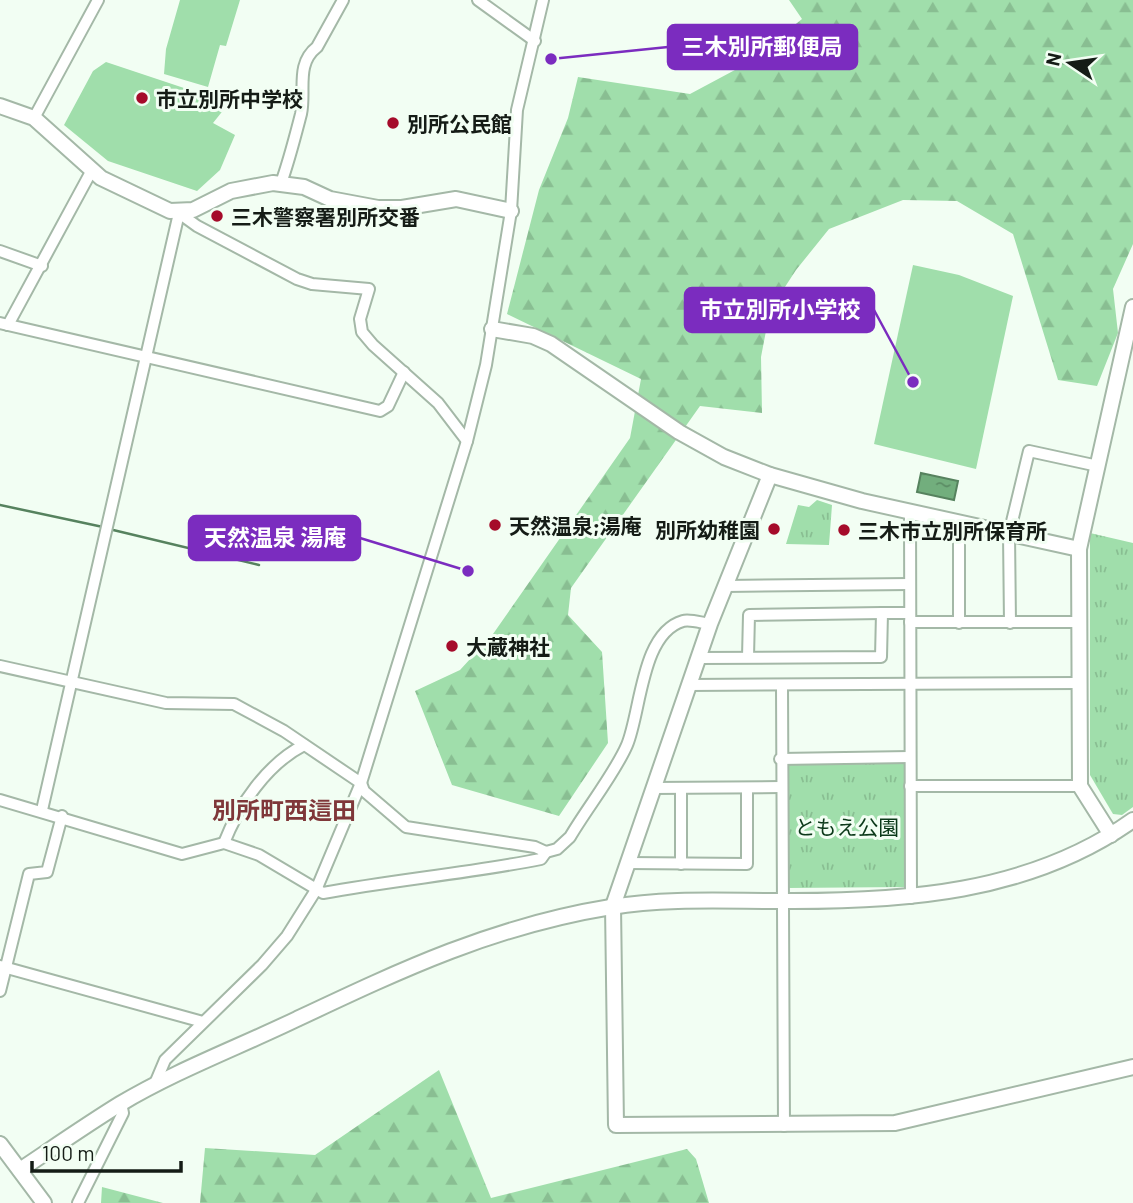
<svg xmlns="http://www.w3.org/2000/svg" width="1133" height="1203" font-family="Barlow,'Noto Sans JP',sans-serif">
  <defs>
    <pattern id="grass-tufts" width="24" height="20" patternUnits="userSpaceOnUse" patternTransform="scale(1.75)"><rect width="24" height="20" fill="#a0deab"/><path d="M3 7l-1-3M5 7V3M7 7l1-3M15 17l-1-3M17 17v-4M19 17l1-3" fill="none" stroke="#89be92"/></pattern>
    <pattern id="forest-firs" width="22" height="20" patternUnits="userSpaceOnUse" patternTransform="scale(1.75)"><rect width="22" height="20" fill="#a0deab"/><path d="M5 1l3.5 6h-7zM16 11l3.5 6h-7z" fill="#89be92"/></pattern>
    <pattern id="water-ripples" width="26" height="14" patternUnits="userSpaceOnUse" patternTransform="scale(1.75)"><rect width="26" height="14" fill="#72ae7d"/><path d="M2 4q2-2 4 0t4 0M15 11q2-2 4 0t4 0" fill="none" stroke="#5c8d65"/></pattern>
  </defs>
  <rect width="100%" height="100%" fill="#f2fef3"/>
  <g fill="url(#grass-tufts)">
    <polygon points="817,500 832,505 829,545 786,544 798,505 809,507"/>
    <polygon points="1090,533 1133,543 1133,807 1122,815 1113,814 1090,775"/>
    <polygon points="905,761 905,887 788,888 789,764"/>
  </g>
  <g fill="url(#forest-firs)">
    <polygon points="789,0 1133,0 1133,244 1113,289 1118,333 1097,386 1058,380 1013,234 957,201 903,200 829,229 796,270 770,310 761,357 762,413 700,406 571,588 568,615 602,652 608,743 559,816 452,785 415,691 460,670 493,634 630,438 641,379 507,314 539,190 568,118 578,77 690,94 748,63 802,19"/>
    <polygon points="439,1070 491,1198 687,1149 696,1159 709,1203 200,1203 205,1148 315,1155"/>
    <polygon points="102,1187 163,1203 101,1203"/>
  </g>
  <g fill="#a0deab">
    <polygon points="180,0 240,0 226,46 220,45 208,87 164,74 166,49"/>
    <polygon points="106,62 229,103 213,123 235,135 220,170 197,191 108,161 64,125 93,71"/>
    <polygon points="913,265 959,275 1013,296 976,469 874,444"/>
  </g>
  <polygon fill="url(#water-ripples)" stroke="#56825e" stroke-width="2" points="921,473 958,481 954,500 917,492"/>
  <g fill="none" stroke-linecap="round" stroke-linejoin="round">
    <g stroke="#56825e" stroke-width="2.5">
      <polyline points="0,505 103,527"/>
      <polyline points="109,529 259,565"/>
    </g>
    <defs>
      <g id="minor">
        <polyline points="478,0 535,41"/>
        <polyline points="34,118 98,0"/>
        <path d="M 281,183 C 289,161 295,137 301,114 C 306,91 295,64 317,47 L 343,0"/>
        <polyline points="0,251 42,266"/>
        <polyline points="0,323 380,411 388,406 404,372"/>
        <polyline points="8,325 92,170"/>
        <polyline points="910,513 911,898"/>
        <polyline points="726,586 910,584"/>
        <polyline points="910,622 1078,622"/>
        <polyline points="959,623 959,523"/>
        <polyline points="1010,623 1009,534 1029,451 1098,466"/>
        <polyline points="748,657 749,615 882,613"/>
        <polyline points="698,658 881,657 882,613 910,613"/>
        <path d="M 0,666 L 166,703 L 234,704 L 284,731 L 361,783 L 364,791 L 406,827 L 535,847 L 546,852 L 557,849 L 570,837 C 587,808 615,773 627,745 C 641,712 641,633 683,621 C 690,619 702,623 710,624"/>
        <polyline points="688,685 1079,683"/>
        <polyline points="782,686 784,1126"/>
        <polyline points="780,759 910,757"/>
        <polyline points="910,786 1080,786"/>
        <polyline points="652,788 781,787"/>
        <polyline points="681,788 681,864"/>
        <path d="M 0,800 L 182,854 L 224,843 L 259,855 L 323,893 C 395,880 469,873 541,859 L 546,852"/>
        <polyline points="42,810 179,213 197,226 297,279 312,284 369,289 360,319 362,332 373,345 438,403 467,441"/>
        <path d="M 224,843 C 239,805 267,764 304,745"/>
        <polyline points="628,863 747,864 747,788"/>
        <polyline points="0,966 203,1022"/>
        <polyline points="0,991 29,874 47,872 62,816"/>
        <polyline points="154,1086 165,1060 262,965 287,936 316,890 361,783 467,441 486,365 511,211 517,110 543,0"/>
        <polyline points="78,1203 123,1113 121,1103"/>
      </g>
      <g id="tertiary">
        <polyline points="0,106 34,118 101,178 170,211 193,210 231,191 273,183 304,187 330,199 378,208 402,208 456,199 511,211"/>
        <polyline points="492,329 533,336 551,344 679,432 724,457 770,475 862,501 1079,549"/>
        <polyline points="770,475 710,624 613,906 616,1125 895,1123 1133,1067"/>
        <polyline points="1111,835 1080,786 1079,549 1133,307"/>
        <polyline points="0,1144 44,1203"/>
        <path d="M 20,1170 C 53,1148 86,1125 120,1104 C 175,1071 239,1047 297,1019 C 403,969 494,926 611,907 C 666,898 723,901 778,901 C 901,902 1029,894 1133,820"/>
      </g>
    </defs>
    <use href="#minor" stroke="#a4b8a7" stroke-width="14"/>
    <use href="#tertiary" stroke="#a4b8a7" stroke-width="18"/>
    <use href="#minor" stroke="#fff" stroke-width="10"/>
    <use href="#tertiary" stroke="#fff" stroke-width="14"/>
  </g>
  <g fill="#a50b2a" stroke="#f2fef3" stroke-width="2.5">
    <circle cx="142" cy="98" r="7"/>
    <circle cx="393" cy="123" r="7"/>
    <circle cx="217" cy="216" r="7"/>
    <circle cx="495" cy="525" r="7"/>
    <circle cx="774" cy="529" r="7"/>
    <circle cx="844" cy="530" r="7"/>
    <circle cx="452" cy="646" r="7"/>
  </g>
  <g text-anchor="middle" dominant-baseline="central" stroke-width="6" stroke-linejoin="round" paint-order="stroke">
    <g font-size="21" font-weight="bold" fill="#151c16" stroke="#f2fef3" text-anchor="start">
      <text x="156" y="98">市立別所中学校</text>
      <text x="407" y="123">別所公民館</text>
      <text x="231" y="216">三木警察署別所交番</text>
      <text x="509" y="525">天然温泉;湯庵</text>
      <text x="760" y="529" text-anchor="end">別所幼稚園</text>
      <text x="858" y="530">三木市立別所保育所</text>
      <text x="466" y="646">大蔵神社</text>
    </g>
    <g font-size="21" fill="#0b3919" stroke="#f2fef3">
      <text x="847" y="826">ともえ公園</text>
    </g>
    <g font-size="24" font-weight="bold" fill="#7f3739" stroke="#f2fef3">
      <text x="284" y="809">別所町西這田</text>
    </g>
  </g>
  <path fill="none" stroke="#7b2cbf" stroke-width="2.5" d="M551 59L668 47M913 382L874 310M468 571L360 538"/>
  <g fill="#7b2cbf" stroke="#f2fef3" stroke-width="2.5">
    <circle cx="551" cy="59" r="7"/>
    <circle cx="913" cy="382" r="7"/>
    <circle cx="468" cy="571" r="7"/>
  </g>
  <g fill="#7b2cbf" stroke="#7b2cbf" stroke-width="2.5">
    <rect x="668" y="25" width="189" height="44" rx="7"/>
    <rect x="685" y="288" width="189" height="44" rx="7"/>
    <rect x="189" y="516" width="171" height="44" rx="7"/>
  </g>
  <g font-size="23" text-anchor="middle" font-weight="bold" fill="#fff">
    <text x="762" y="55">三木別所郵便局</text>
    <text x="780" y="318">市立別所小学校</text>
    <text x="275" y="546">天然温泉 湯庵</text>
  </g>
  <g transform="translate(1070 63) rotate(283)" stroke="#f2fef3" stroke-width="5" paint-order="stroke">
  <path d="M0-5L12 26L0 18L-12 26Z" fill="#151c16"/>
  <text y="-10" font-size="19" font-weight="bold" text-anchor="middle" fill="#151c16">N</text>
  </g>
  <path d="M32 1161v10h149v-10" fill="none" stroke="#151c16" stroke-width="3.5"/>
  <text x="42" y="1161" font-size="21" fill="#151c16" stroke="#f2fef3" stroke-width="5" paint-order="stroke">100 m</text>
</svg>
